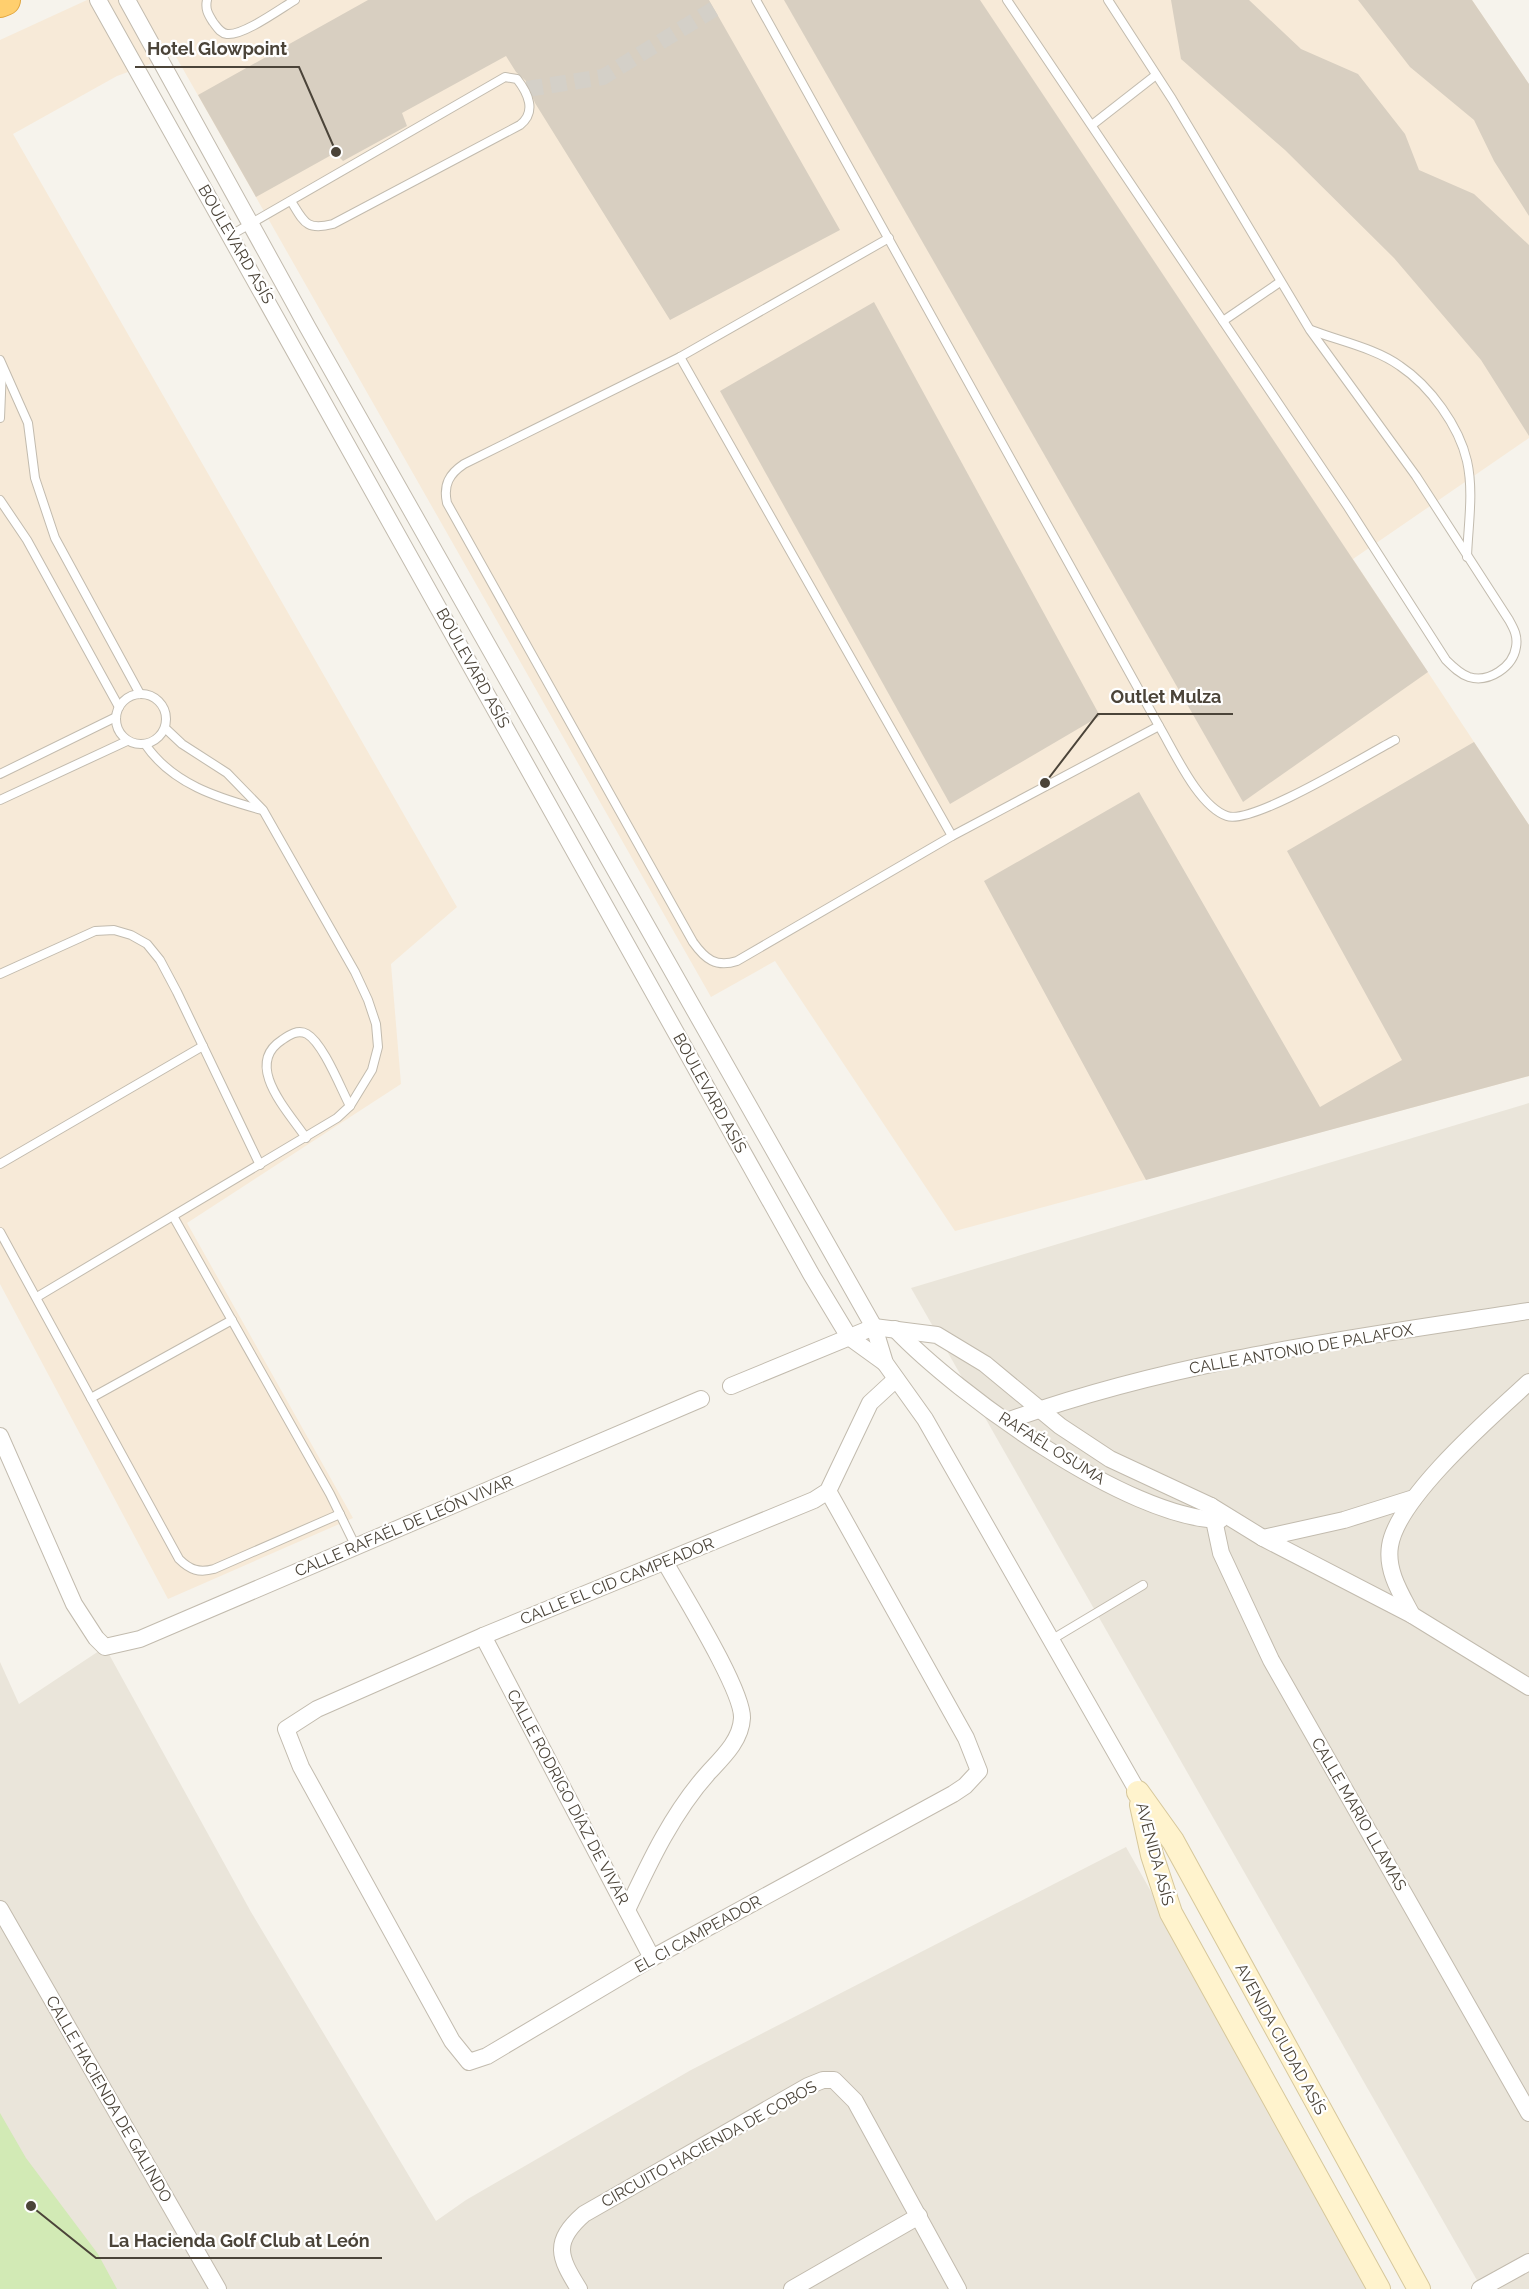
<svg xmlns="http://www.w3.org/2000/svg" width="1529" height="2289" font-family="Raleway,sans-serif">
  <rect width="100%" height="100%" fill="#f6f3ec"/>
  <g fill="#eae5da">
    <polygon points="1529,1103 1529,2289 1482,2289 911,1288"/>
    <polygon points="105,1647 251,1912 436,2221 466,2200 691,2070 1126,1847 1374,2289 0,2289 0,1662 19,1704"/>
  </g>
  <polygon fill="#f7ead8" points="87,0 1472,0 1529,84 1529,438 1353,559 1529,825 1529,1076 955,1231 775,961 711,997 175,55 117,76 13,134 457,907 391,964 401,1084 187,1223 353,1518 168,1599 0,1284 0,40"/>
  <polygon fill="#d2eab5" points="0,2113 26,2158 98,2254 117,2289 0,2289"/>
  <g fill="#d8cfc1">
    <polygon points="368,0 709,0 840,230 670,320 535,103 526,81 516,72 506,56 402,113 407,126 343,161 335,153 256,197 198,95"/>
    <polygon points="784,0 980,0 1428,672 1243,802"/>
    <polygon points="1171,0 1249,0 1301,49 1358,74 1405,134 1419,170 1474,194 1529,245 1529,436 1481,360 1394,258 1285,150 1181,59"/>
    <polygon points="1358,0 1472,0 1529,84 1529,216 1494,161 1474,120 1410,67"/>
    <polygon points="874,302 1100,716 950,804 720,391"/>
    <polygon points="1474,742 1529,825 1529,1076 1146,1180 984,881 1139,792 1320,1107 1402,1060 1287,851"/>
  </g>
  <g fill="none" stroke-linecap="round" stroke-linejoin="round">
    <polyline stroke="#d4d0c8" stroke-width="16" stroke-dasharray="16 8" stroke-linecap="butt" points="527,89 603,77 714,9"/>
    <defs>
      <g id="lane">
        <path d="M 207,0 C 205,9 208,14 213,22 C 217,27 220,33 227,34 C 243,36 280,9 295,0"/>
        <path d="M 756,0 L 1159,726 C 1174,751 1198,806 1227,816 C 1253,825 1366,755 1395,740"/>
        <path d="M 1007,0 L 1348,507 L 1446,660 C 1453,667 1460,674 1469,677 C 1489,683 1513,667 1516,647 C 1518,636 1514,629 1509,620 L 1416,476 L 1310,330 L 1172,99 L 1108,0"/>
        <polyline points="1092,125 1156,75"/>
        <path d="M 231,235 L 505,77 L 517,79 C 528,93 537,112 520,125 L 333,224 C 306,231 304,222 291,201"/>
        <path d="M 889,238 L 680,357 L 464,464 C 449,474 443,485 447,503 L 693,942 C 705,959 716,968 737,961 L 952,836 L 1159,726"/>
        <polyline points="1223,321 1280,282"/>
        <path d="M 1311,330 C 1339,341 1375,348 1400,366 C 1430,386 1459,426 1467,461 C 1474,492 1468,526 1467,557"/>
        <polyline points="680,357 952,836"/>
        <polyline points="0,360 28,423 35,478 55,538 140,694"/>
        <polyline points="0,418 2,368"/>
        <polyline points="0,500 27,540 119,707"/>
        <circle cx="141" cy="719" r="25"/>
        <path d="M 145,744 C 172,784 218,798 262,810"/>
        <polyline points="0,774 116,717"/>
        <polyline points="0,800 127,741"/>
        <polyline points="0,974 95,931 114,930 131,935 147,944 160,960 177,992 260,1165"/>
        <path d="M 306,1138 C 288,1111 243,1065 282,1040 C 289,1035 298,1029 307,1034 C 323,1043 341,1089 350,1106"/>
        <polyline points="0,1164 203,1046"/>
        <polyline points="173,1216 330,1494 356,1547"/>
        <path d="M 0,1232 L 179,1559 C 190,1570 199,1573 214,1569 L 340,1514"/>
        <polyline points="37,1297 337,1118 350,1106 372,1070 378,1047 376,1024 368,1000 355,972 263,810 227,773 182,744 165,728"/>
        <polyline points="91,1398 232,1320"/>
        <polyline points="1051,1640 1143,1585"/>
      </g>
      <g id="street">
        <polyline points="98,0 811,1274 849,1337 885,1363"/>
        <polyline points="127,0 308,328 874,1327 885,1363 925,1419 1138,1792"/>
        <path d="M 895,1329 C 958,1395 1127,1518 1220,1520"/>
        <polyline points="731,1386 874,1327 937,1335 985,1364 1060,1426 1110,1459 1211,1506 1263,1538 1412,1615 1529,1687"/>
        <path d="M 1007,1421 C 1175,1360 1353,1338 1529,1311"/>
        <polyline points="0,1436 74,1604 96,1638 105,1647 140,1639 701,1399"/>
        <polyline points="828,1491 966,1738 979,1771 965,1786 953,1794 652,1958 487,2056 469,2062 452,2041 301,1767 286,1729 317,1709 483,1636 814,1500 828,1491 870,1403 896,1379"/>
        <polyline points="1211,1506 1221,1553 1271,1660 1529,2113"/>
        <polyline points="1263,1538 1344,1520 1414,1498"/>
        <path d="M 1412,1615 C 1401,1594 1386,1571 1390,1546 C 1397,1498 1492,1416 1529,1382"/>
        <polyline points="483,1636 652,1958"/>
        <polyline points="0,1909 218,2289"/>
        <path d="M 627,1910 C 650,1861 673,1812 709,1772 C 723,1757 741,1740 742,1718 C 743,1690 681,1591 665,1562"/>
        <path d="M 579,2289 C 559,2257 552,2242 584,2214 L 808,2086 L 823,2080 L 834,2080 L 855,2101 L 958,2289"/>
        <polyline points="792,2289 919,2216"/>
        <polyline points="1480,2289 1529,2262"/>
      </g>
      <g id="secondary">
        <polyline points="1138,1792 1173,1841 1419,2289"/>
        <polyline points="1141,1805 1152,1855 1171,1913 1379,2289"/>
      </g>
      <polyline id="highway" points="0,2 5,0"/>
    </defs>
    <use href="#lane" stroke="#c2bbae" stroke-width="10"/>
    <use href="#street" stroke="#c2bbae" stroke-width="18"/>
    <use href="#secondary" stroke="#d6c79b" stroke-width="24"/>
    <use href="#highway" stroke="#e0a43c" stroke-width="32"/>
    <use href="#lane" stroke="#fff" stroke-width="8"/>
    <use href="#street" stroke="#fff" stroke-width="16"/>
    <use href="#secondary" stroke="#fff3cd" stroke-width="22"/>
    <use href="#highway" stroke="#ffcf6e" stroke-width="30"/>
  </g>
  <g text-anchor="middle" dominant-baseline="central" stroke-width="4.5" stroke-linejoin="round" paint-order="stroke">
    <g font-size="16" fill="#4b4439" stroke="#fff">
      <text transform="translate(236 244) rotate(60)">BOULEVARD ASÍS</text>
      <text transform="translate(473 668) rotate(61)">BOULEVARD ASÍS</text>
      <text transform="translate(710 1093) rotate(61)">BOULEVARD ASÍS</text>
      <text transform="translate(1301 1349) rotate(-10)">CALLE ANTONIO DE PALAFOX</text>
      <text transform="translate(1052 1448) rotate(32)">RAFAÉL OSUMA</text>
      <text transform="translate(404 1526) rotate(-23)">CALLE RAFAÉL DE LEÓN VIVAR</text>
      <text transform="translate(617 1581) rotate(-22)">CALLE EL CID CAMPEADOR</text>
      <text transform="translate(568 1797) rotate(62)">CALLE RODRIGO DÍAZ DE VIVAR</text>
      <text transform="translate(1359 1814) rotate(60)">CALLE MARIO LLAMAS</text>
      <text transform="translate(1155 1854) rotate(75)">AVENIDA ASÍS</text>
      <text transform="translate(698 1934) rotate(-29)">EL CI CAMPEADOR</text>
      <text transform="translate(1281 2039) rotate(61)">AVENIDA CIUDAD ASÍS</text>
      <text transform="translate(109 2099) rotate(60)">CALLE HACIENDA DE GALINDO</text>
      <text transform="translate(709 2144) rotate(-29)">CIRCUITO HACIENDA DE COBOS</text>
    </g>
  </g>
  <path fill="none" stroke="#4b4439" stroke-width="2" d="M336 152L299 67H135M1045 783L1098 714H1233M31 2206L96 2258H382"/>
  <g fill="#4b4439" stroke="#fff" stroke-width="2">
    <circle cx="336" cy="152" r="6"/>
    <circle cx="1045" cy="783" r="6"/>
    <circle cx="31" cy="2206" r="6"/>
  </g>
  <g font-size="18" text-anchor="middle" font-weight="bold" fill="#4b4439" stroke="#fff" stroke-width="4.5" stroke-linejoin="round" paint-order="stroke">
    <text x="217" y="55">Hotel Glowpoint</text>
    <text x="1166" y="703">Outlet Mulza</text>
    <text x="239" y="2247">La Hacienda Golf Club at León</text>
  </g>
</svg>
